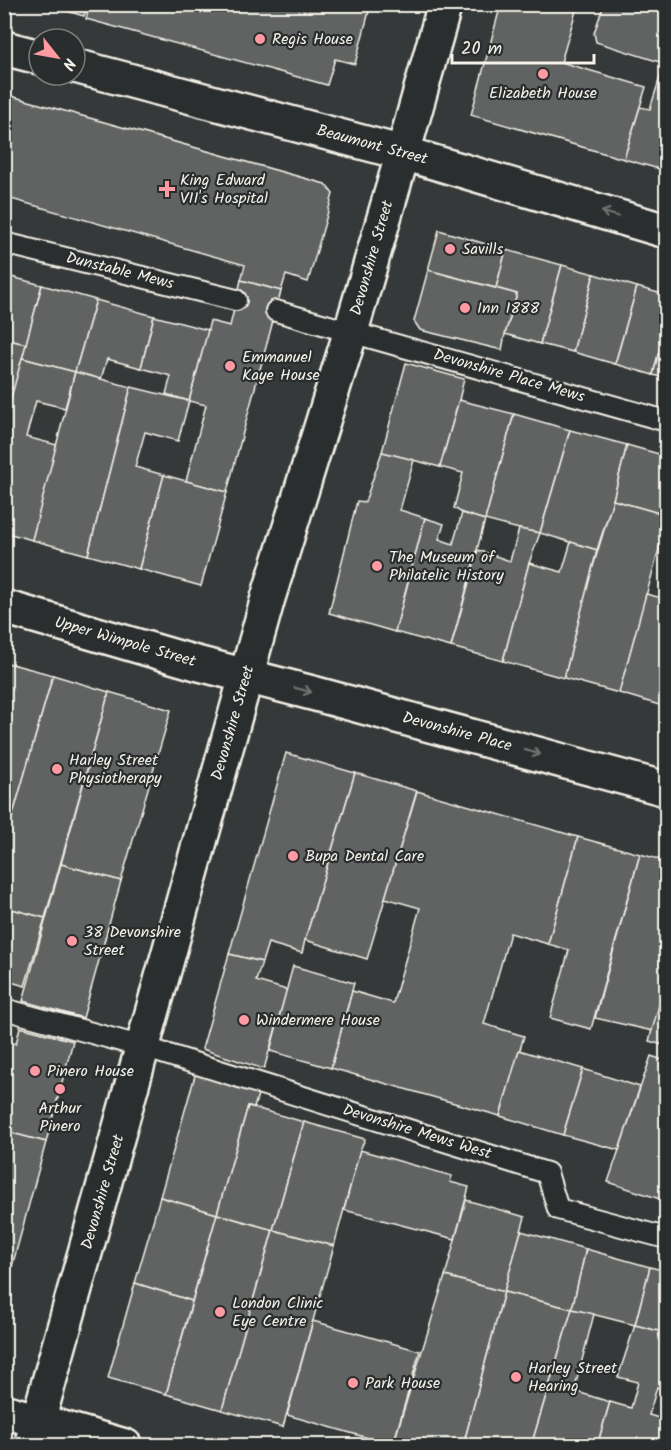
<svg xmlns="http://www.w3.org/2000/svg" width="671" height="1450" font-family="Kalam,sans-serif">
  <rect width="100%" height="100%" fill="#363939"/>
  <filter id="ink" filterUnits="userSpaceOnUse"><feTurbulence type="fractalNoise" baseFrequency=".0167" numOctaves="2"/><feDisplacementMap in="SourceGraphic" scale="12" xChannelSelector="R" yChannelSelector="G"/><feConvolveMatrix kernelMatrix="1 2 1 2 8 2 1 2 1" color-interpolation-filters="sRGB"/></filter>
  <g filter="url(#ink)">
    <g fill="#616362" stroke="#f4f1e8" stroke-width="1.5">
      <polygon points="43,4 88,4 84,16"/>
      <polygon points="90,4 371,4 355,64 335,59 327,85 86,19"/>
      <polygon points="501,4 578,4 561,62 646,87 624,159 471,115"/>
      <polygon points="604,4 666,4 666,64 596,42 594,33"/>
      <polygon points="661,74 666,75 666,171 624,159 640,107 650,109"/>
      <polygon points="4,94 325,184 333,194 308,282 286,275 281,291 241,280 245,265 4,197"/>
      <polygon points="439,230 506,250 496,288 428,270"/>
      <polygon points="506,250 562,265 540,344 505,334 517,294 496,288"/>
      <polygon points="562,265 594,274 573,352 540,344"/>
      <polygon points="428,270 517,294 505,334 502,350 420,330 414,321"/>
      <polygon points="594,274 637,287 615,364 573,352"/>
      <polygon points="4,275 42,285 26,344 4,339"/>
      <polygon points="241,280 281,291 227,492 186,481 206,405 189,401 210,321 230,326"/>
      <polygon points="42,285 96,300 75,372 22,358"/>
      <polygon points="637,287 666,295 666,323 653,375 615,364"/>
      <polygon points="96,300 154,316 141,368 107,359 101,379 75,372"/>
      <polygon points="154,316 208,330 189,401 166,394 171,376 141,368"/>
      <polygon points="666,323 666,378 653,375"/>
      <polygon points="4,339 26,344 14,389 4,387"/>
      <polygon points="22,358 75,372 65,408 36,401 26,437 57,445 32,540 4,532 4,423"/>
      <polygon points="406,363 464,379 459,400 440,467 382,452"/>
      <polygon points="75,372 131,387 88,555 32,540"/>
      <polygon points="131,387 189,401 178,441 145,432 135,467 164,475 139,569 88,555"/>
      <polygon points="459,400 514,414 485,520 462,513 454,508 463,473 440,467"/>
      <polygon points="514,414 570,430 540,533 519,529 485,520"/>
      <polygon points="570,430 627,445 613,500 597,550 540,533"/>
      <polygon points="627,445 666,456 666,515 613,500"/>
      <polygon points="382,452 414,460 400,510 425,518 395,632 329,613 357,501 365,502"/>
      <polygon points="164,475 227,492 201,586 139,569"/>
      <polygon points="613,500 666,515 666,524 619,693 564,678 589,580"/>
      <polygon points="462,513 485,520 451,647 395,632 425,518 444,524 439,539 453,544"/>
      <polygon points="666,524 666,552 659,549"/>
      <polygon points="519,529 540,533 529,563 503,661 451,647 478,550 510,561"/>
      <polygon points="571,542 597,550 564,678 503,661 529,563 562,572"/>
      <polygon points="646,594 666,599 666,707 619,693"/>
      <polygon points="4,662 53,675 4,846"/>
      <polygon points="53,675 109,692 45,918 4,907 4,846"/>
      <polygon points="109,692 171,710 121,881 61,864"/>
      <polygon points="286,753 355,773 305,940 302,953 268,943 262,962 229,954"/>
      <polygon points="355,773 417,791 367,959 305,940"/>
      <polygon points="417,791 578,837 548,944 510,933 484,1024 524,1036 500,1116 331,1068 352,991 393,1003 420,908 385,898"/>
      <polygon points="578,837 640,854 591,1029 550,1018 569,950 548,944"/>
      <polygon points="640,854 666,861 666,980 653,1031 595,1018"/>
      <polygon points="61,864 121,881 83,1018 23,1001"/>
      <polygon points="4,907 45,918 25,986 4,980"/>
      <polygon points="229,954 262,962 256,981 287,990 264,1069 202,1049"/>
      <polygon points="293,966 354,983 331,1068 270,1051"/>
      <polygon points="666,980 666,1046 649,1041"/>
      <polygon points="20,1027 73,1041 46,1142 4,1131 4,1054 8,1041 16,1044"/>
      <polygon points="519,1050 583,1069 563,1135 500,1116"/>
      <polygon points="651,1056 666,1061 666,1099 664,1106 666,1106 666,1201 608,1182"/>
      <polygon points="583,1069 640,1087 619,1150 563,1135"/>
      <polygon points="196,1072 259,1091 254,1108 248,1106 217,1214 160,1197"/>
      <polygon points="248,1106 304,1122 273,1230 217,1214"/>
      <polygon points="304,1122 365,1139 360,1150 334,1246 273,1230"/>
      <polygon points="4,1131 46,1142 4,1296"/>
      <polygon points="360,1150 452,1176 450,1182 469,1187 455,1239 344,1210"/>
      <polygon points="160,1197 217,1214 192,1301 135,1283"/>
      <polygon points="466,1200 525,1217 504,1292 445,1276"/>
      <polygon points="217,1214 273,1230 222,1410 166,1394"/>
      <polygon points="273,1230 334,1246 283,1427 222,1410"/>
      <polygon points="521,1231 586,1249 572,1309 504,1292"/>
      <polygon points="586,1249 650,1267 635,1325 572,1309"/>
      <polygon points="650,1267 666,1271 666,1333 635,1325"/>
      <polygon points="445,1276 504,1292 463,1446 393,1445"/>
      <polygon points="135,1283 192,1301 166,1394 108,1378"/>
      <polygon points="504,1292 572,1309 531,1446 463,1446"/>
      <polygon points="572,1309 594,1314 574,1391 610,1402 597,1446 531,1446"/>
      <polygon points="313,1321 420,1351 393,1445 287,1415"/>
      <polygon points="635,1325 666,1333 666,1390 657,1387 649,1415 666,1420 659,1446 597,1446 610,1402 631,1408 638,1382 618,1377"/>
      <polygon points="666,1421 666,1446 659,1446"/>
    </g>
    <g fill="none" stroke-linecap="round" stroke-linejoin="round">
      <defs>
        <g id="lane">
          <polyline points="4,243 236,300"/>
          <polyline points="276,311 666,421"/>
          <polyline points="4,1009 143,1047 547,1173 558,1209 666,1238"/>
        </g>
        <g id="street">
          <polyline points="4,48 39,57"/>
          <polyline points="75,66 403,153 666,231"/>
          <polyline points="31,1446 268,598 351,331 403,153 445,4"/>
        </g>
        <g id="secondary">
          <polyline points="4,607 196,663 316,694 666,789"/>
          <polyline points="4,1411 125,1446"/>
        </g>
      </defs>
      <use href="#lane" stroke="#f4f1e8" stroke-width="24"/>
      <use href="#street" stroke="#f4f1e8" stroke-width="38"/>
      <use href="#secondary" stroke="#f4f1e8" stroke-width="38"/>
      <use href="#lane" stroke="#2a2d2e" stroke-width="20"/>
      <use href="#street" stroke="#2a2d2e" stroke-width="33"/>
      <use href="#secondary" stroke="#2a2d2e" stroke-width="33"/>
    </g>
    <defs><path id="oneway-shaft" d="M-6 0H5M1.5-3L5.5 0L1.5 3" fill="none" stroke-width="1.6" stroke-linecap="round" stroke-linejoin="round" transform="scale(1.5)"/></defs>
    <g stroke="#71726f">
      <use href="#oneway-shaft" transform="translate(610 214) rotate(-163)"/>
      <use href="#oneway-shaft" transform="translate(303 690) rotate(15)"/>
      <use href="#oneway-shaft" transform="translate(532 752) rotate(15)"/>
    </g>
  </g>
  <g fill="#ff9aa2" stroke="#2a2d2e" stroke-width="2">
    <circle cx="260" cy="39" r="6"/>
    <circle cx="543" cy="74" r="6"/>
    <path d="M164 180h6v6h6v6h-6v6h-6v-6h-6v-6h6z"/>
    <circle cx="450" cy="249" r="6"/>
    <circle cx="465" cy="308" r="6"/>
    <circle cx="230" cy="366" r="6"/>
    <circle cx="377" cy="566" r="6"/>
    <circle cx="57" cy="769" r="6"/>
    <circle cx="293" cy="856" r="6"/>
    <circle cx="72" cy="941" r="6"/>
    <circle cx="244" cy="1020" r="6"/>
    <circle cx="35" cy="1071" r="6"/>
    <circle cx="60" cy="1089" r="6"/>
    <circle cx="220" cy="1312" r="6"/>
    <circle cx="516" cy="1377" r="6"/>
    <circle cx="353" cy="1383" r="6"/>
  </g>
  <g text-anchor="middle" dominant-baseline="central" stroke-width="4.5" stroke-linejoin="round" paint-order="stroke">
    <g font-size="16" fill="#f4f1e8" stroke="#2a2d2e" text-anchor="start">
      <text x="272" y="39">Regis House</text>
      <text x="543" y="93" text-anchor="middle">Elizabeth House</text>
      <text x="180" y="180">King Edward<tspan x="180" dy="18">VII's Hospital</tspan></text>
      <text x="462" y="249">Savills</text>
      <text x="477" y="308">Inn 1888</text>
      <text x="242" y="357">Emmanuel<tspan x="242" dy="18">Kaye House</tspan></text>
      <text x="389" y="557">The Museum of<tspan x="389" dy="18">Philatelic History</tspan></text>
      <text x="69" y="760">Harley Street<tspan x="69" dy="18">Physiotherapy</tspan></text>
      <text x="305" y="856">Bupa Dental Care</text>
      <text x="84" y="932">38 Devonshire<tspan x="84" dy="18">Street</tspan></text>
      <text x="256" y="1020">Windermere House</text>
      <text x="47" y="1071">Pinero House</text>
      <text x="60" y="1108" text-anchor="middle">Arthur<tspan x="60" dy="18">Pinero</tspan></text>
      <text x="232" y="1303">London Clinic<tspan x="232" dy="18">Eye Centre</tspan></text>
      <text x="528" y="1368">Harley Street<tspan x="528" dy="18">Hearing</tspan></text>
      <text x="365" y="1383">Park House</text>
    </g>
    <g font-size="16" fill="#f4f1e8" stroke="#2a2d2e">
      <text transform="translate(372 145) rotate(15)">Beaumont Street</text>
      <text transform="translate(372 258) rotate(-74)">Devonshire Street</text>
      <text transform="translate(120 271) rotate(14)">Dunstable Mews</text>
      <text transform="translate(509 376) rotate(16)">Devonshire Place Mews</text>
      <text transform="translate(125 642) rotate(16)">Upper Wimpole Street</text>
      <text transform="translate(233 723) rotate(-74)">Devonshire Street</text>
      <text transform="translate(457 732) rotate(15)">Devonshire Place</text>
      <text transform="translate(417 1132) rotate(17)">Devonshire Mews West</text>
      <text transform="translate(103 1192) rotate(-74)">Devonshire Street</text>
    </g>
  </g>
  <rect width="671" height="1450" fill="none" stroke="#2a2d2e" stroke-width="24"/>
  <rect x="12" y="12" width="647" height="1426" fill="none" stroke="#f4f1e8" stroke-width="2" filter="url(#ink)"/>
  <g transform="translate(57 57) rotate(121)"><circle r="28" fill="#2a2d2e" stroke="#7b7b78" stroke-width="1.5"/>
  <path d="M0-4.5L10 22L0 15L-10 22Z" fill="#ff9aa2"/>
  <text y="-9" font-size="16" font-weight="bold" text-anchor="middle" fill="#f4f1e8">N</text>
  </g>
  <path d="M452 54v9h142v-9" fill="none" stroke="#f4f1e8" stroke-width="3"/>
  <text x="461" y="54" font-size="18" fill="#f4f1e8" stroke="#2a2d2e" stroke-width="4.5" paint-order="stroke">20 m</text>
</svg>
